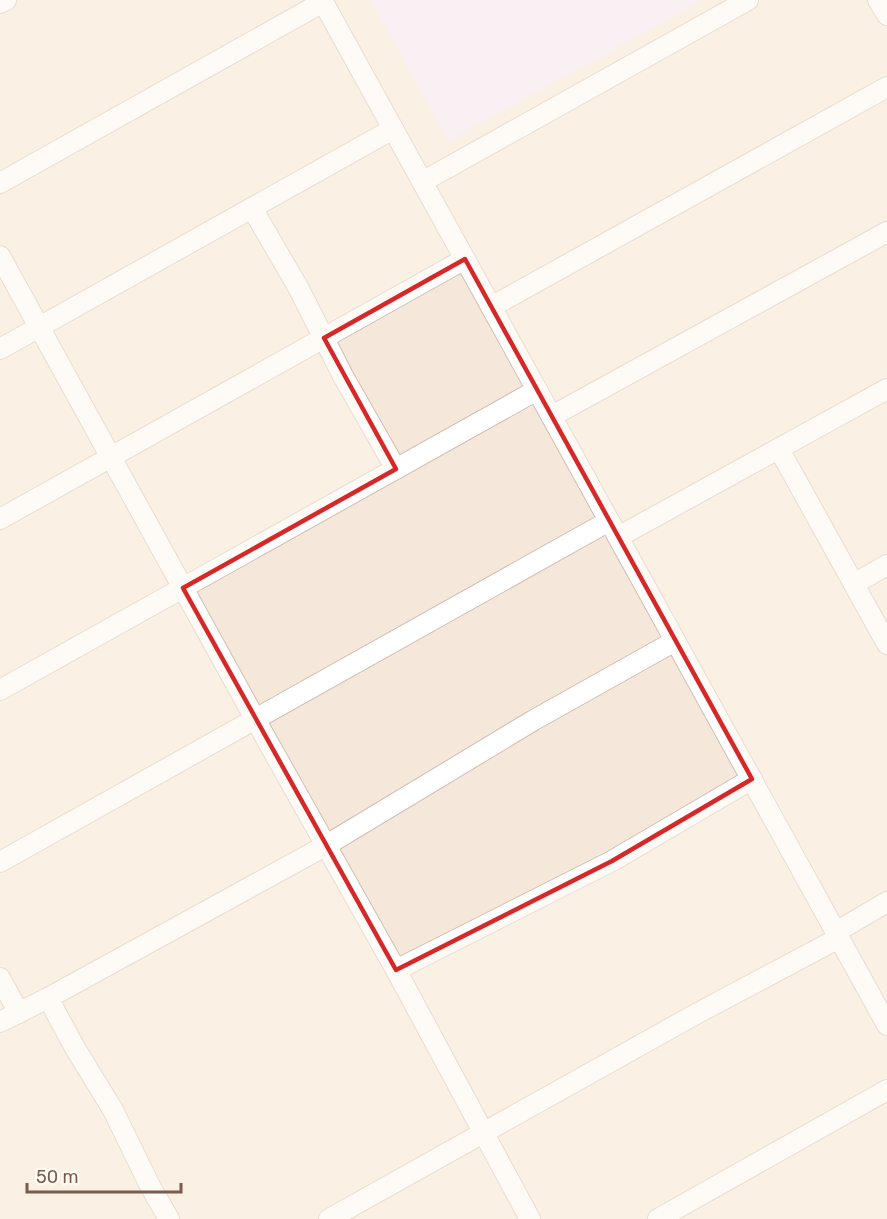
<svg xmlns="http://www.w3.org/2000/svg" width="887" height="1219" font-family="Rubik,sans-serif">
  <rect width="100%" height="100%" fill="#fdf6ec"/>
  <rect fill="#f5e8da" x="0" y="0" width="887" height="1219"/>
  <polygon fill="#f3e8fa" points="371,0 703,0 448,141"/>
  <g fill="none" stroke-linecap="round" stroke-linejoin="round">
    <defs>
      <g id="minor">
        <polyline points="322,0 887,1025"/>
        <polyline points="878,0 887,15"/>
        <polyline points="0,3 6,0"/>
        <polyline points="422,182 748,0"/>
        <polyline points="0,183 323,2"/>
        <polyline points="252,208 299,289 343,376 396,469"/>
        <polyline points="0,256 264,735 396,970 530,1219"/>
        <polyline points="491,307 887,87"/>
        <polyline points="0,349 393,129"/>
        <polyline points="552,416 887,232"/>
        <polyline points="779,449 887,644"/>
        <polyline points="0,519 465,259"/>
        <polyline points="618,537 887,389"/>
        <polyline points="854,584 887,565"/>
        <polyline points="0,690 537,390"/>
        <polyline points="0,862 609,521"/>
        <polyline points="836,932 887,902"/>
        <polyline points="396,970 612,861 752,779"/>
        <polyline points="0,978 19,1013"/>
        <polyline points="48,998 75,1048 113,1110 150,1186 169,1219"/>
        <polyline points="0,1022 48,998 325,846 534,720 675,641"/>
        <polyline points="329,1219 696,1014 839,938"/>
        <polyline points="658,1219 887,1090"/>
      </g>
    </defs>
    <use href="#minor" stroke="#d1beb0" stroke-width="22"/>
    <use href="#minor" stroke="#fff" stroke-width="20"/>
  </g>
  <path d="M0 0H887V1219H0ZM 465,259 L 752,779 L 612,861 L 396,970 L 183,588 L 396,469 L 324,338 Z" fill="#fdf6ec" fill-opacity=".55" fill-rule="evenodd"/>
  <path fill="none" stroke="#d62828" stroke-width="4.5" stroke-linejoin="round" d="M 465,259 L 752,779 L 612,861 L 396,970 L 183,588 L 396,469 L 324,338 Z"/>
  <path d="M27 1183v9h154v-9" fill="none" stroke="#7a5c4d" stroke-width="3"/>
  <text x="36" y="1183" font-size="18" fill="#7a5c4d" stroke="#fffaf3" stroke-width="4.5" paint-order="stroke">50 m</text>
</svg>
